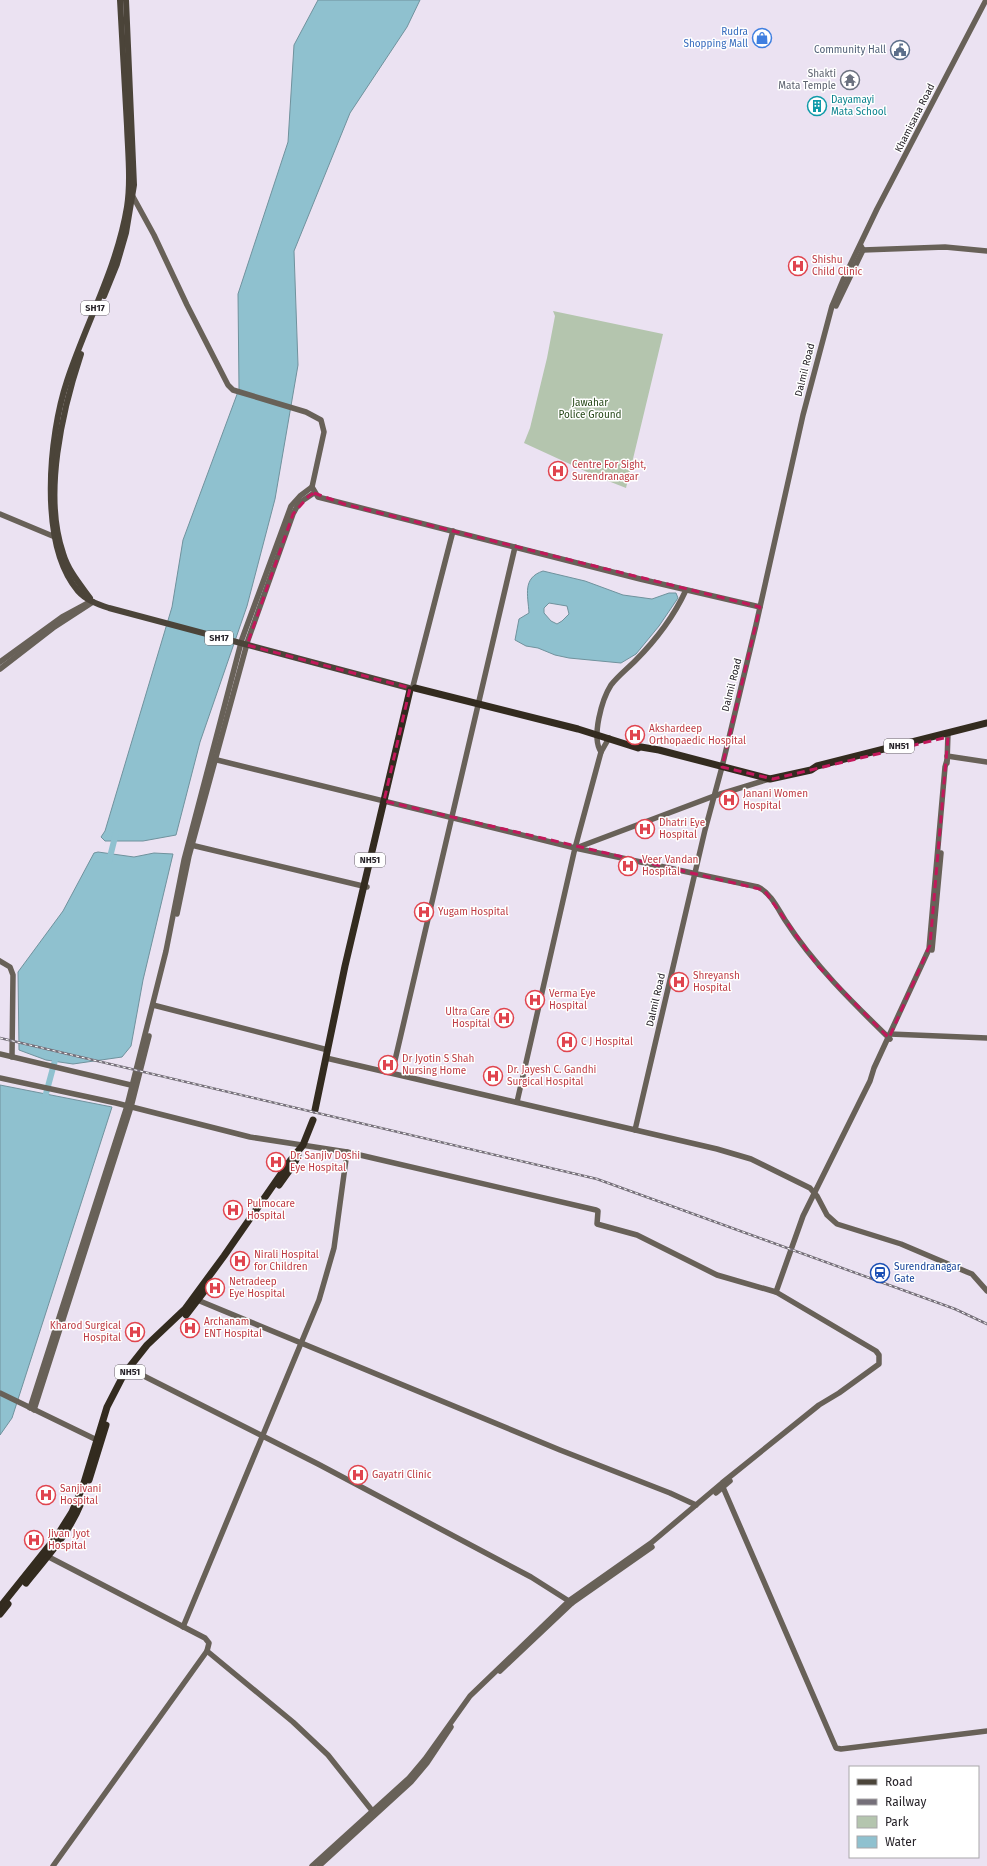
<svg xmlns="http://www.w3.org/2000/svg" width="987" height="1866" font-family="'Fira Sans',sans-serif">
  <rect width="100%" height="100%" fill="#ebe2f2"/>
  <polygon fill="#b4c5ae" points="553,311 663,334 626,488 598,477 524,443 530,428 547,358 555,316"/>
  <g fill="#8fc1cf" stroke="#70929d" fill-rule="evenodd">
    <polygon points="318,0 420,0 407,27 350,113 294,251 298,365 275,499 247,606 200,742 176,835 143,841 105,841 101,837 105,831 172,607 183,540 239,389 238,294 288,142 294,45"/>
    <path d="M 543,571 L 585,581 L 623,595 L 652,599 L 669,593 L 676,593 L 678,598 L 659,626 L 636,654 L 621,663 L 569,658 L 555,655 L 538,648 L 526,646 L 515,640 L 519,619 L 529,613 C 528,595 522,578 543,571 ZM 549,603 L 567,606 L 569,614 L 562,621 L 557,624 L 551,621 L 544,613 L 544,608 Z"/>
    <polygon points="98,852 134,857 154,853 173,854 143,980 131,1046 122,1057 73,1064 46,1060 19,1050 18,972 63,911 94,853"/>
    <polygon points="0,1085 112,1107 12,1418 0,1435"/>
  </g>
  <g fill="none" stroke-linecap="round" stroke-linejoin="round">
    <g stroke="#8fc1cf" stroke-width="6">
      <polyline points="109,861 116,833"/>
      <polyline points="44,1101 57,1053"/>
    </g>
    <g stroke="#686158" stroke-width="5.5">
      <polyline points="131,193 154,235 187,305 228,385 233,390 306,412 321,420 324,432 312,487 318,497 640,579 760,607"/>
      <polyline points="861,246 863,250 945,247 987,251"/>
      <polyline points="836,306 863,250"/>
      <polyline points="0,514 55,537"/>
      <polyline points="0,662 62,617 88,603"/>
      <polyline points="0,669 53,628 93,602"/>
      <polyline points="413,686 453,531"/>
      <path d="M 601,752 C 591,737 602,699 611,685 C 618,676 627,669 635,661 C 655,641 674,616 686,590"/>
      <polyline points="947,756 987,762"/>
      <path d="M 213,759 L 575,848 L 758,887 C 771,893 778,909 785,920 C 814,965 852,1002 890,1039"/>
      <polyline points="947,763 948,733"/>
      <polyline points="191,845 367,887"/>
      <polyline points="576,848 714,796 769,779"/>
      <polyline points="177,914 189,856 248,640 293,514 299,503 314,493"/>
      <polyline points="932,950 941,853"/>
      <polyline points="0,961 10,967 13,975 12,1057"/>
      <polyline points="153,1005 328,1050"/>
      <polyline points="890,1034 987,1038"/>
      <polyline points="0,1054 135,1086"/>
      <polyline points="326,1058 717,1149 751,1159 810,1188 817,1196 827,1215 837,1224 901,1244 967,1272 972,1274 987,1291"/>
      <polyline points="392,1073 515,547"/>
      <polyline points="0,1078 116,1103 250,1137 347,1152 596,1210 598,1211 597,1224 637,1235 717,1275 776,1292"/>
      <polyline points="517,1102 575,848 601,752 609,738"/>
      <polyline points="635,1130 705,830 722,767 756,625 803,415 832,306 843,280 877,209 986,0"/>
      <polyline points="195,1299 560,1450 670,1493 696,1505"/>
      <polyline points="128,1368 318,1464 531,1577 572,1603"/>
      <polyline points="0,1393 99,1441"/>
      <polyline points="30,1408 127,1106 166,951 184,860 242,639 291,506 300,496 312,487"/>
      <polyline points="34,1410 131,1107 149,1036"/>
      <polyline points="722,1485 836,1748 841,1749 987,1731"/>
      <polyline points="716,1493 730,1481"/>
      <polyline points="45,1555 205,1638 209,1643 207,1651 53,1866"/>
      <polyline points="183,1627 319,1300 334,1248 347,1152"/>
      <polyline points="207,1651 293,1722 328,1755 374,1813"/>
      <polyline points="500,1671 572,1603 652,1547"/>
      <polyline points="312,1866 409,1778 425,1759 470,1696 570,1600 651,1543 722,1483 819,1405 839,1393 879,1364 879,1355 876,1351 776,1292 803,1216 870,1081 874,1068 929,949 945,767 947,760"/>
      <polyline points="319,1866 411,1782 427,1763 451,1727"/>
    </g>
    <g stroke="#4b4439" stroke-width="6">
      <path d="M 120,0 C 122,42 125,84 127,126 C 128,153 131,181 127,207 C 117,268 86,323 67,381 C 49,435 38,544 78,591 C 86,600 97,604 109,608 L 409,688"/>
      <polyline points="104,296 117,264 126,233 134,185 126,0"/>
      <path d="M 81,354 C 62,411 43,495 63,553 C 68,570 79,583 90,598"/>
    </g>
    <g stroke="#332b1f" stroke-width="7">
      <polyline points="415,688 578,729 638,748"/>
      <polyline points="635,746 659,750 770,779 811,770 817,766 987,723"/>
      <polyline points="315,1110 345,966 410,690"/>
      <polyline points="279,1185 294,1164 298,1155"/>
      <polyline points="186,1315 209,1285"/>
      <polyline points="89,1480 106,1425"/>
      <path d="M 26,1583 C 47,1557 69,1533 81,1503"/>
      <polyline points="0,1607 57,1536 72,1512 83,1486 107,1407 124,1374 147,1345 185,1309 224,1256 290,1161 303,1145 313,1120"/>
      <polyline points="0,1614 8,1604"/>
    </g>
    <defs>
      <polyline id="rail" points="0,1038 597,1179 955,1309 987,1324"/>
    </defs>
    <use href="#rail" stroke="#756f79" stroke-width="2.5"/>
    <use href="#rail" stroke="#fff" stroke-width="1" stroke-dasharray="3" stroke-linecap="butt"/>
  </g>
  <path fill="none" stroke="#c2185b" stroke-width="3" stroke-dasharray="8 5" stroke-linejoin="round" d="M 314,493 L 344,504 L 760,607 L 722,767 L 773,779 L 948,737 L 930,945 L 889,1038 L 818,966 L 764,890 L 384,801 L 410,688 L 247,645 L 293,514 L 309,496 Z"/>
  <defs>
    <symbol id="shop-ring" viewBox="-11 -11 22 22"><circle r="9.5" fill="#fff" stroke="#3f7fe0" stroke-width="1.5"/><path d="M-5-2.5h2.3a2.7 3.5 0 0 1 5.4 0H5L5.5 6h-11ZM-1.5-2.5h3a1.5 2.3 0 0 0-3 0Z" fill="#3f7fe0"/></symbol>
    <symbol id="civic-ring" viewBox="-11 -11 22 22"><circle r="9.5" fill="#fff" stroke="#5c6f8a" stroke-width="1.5"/><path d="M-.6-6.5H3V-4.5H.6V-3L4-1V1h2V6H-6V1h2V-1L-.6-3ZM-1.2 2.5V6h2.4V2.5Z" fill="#5c6f8a"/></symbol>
    <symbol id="temple-ring" viewBox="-11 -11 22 22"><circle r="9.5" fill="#fff" stroke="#6b7280" stroke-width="1.5"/><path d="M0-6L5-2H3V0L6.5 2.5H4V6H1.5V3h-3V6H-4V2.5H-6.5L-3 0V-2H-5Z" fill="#6b7280"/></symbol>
    <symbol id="building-ring" viewBox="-11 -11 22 22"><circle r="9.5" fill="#fff" stroke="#0f9aa8" stroke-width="1.5"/><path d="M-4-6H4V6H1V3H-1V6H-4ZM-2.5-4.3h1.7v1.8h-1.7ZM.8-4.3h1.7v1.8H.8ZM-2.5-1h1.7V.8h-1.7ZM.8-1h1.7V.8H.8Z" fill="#0f9aa8"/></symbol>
    <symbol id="hospital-ring" viewBox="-11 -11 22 22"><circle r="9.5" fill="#fff" stroke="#e0444e" stroke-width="1.5"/><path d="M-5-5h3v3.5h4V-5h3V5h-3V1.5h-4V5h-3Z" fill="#e0444e"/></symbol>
    <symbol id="station-ring" viewBox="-11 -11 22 22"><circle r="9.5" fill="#fff" stroke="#1a4fb4" stroke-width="1.5"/><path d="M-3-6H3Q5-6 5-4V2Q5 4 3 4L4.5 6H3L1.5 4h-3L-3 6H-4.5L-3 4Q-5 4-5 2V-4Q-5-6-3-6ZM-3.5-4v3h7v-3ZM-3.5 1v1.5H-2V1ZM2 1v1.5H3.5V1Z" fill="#1a4fb4"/></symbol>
  </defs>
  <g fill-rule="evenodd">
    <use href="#shop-ring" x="751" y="27" width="22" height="22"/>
    <use href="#civic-ring" x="889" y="39" width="22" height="22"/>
    <use href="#temple-ring" x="839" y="69" width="22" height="22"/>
    <use href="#building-ring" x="806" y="95" width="22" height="22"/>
    <use href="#hospital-ring" x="787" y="255" width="22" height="22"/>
    <use href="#hospital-ring" x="547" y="460" width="22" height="22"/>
    <use href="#hospital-ring" x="624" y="724" width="22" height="22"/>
    <use href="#hospital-ring" x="718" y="789" width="22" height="22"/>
    <use href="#hospital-ring" x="634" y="818" width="22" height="22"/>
    <use href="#hospital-ring" x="617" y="855" width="22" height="22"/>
    <use href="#hospital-ring" x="413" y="901" width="22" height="22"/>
    <use href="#hospital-ring" x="668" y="971" width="22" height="22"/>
    <use href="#hospital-ring" x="524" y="989" width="22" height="22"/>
    <use href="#hospital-ring" x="493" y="1007" width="22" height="22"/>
    <use href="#hospital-ring" x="556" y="1031" width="22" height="22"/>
    <use href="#hospital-ring" x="377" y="1054" width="22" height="22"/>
    <use href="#hospital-ring" x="482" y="1065" width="22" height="22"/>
    <use href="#hospital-ring" x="265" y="1151" width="22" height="22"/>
    <use href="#hospital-ring" x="222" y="1199" width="22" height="22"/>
    <use href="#hospital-ring" x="229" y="1250" width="22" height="22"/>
    <use href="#station-ring" x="869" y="1262" width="22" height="22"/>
    <use href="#hospital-ring" x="204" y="1277" width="22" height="22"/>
    <use href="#hospital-ring" x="179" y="1317" width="22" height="22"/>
    <use href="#hospital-ring" x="124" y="1321" width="22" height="22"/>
    <use href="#hospital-ring" x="347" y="1464" width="22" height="22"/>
    <use href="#hospital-ring" x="35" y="1484" width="22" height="22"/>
    <use href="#hospital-ring" x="23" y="1529" width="22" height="22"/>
  </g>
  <g text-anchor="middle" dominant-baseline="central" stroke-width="3" stroke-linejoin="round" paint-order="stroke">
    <g fill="#fff" stroke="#686569" stroke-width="1">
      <rect x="81" y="301" width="28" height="14" rx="3"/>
      <rect x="205" y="631" width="28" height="14" rx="3"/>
      <rect x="884" y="739" width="30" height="14" rx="3"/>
      <rect x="355" y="853" width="30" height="14" rx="3"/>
      <rect x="115" y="1365" width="30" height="14" rx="3"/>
    </g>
    <g font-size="9" font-weight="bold" fill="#272329">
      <text x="95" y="308">SH17</text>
      <text x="219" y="638">SH17</text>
      <text x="899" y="746">NH51</text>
      <text x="370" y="860">NH51</text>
      <text x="130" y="1372">NH51</text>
    </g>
    <g font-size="10" fill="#366cbe" stroke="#fff" text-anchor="end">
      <text x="748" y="32">Rudra<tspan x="748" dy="12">Shopping Mall</tspan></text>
    </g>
    <g font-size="10" fill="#4e5e75" stroke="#fff" text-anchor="end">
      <text x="886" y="50">Community Hall</text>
    </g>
    <g font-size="10" fill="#5b616d" stroke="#fff" text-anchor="end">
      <text x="836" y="74">Shakti<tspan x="836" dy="12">Mata Temple</tspan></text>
    </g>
    <g font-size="10" fill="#0d838f" stroke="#fff" text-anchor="start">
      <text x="831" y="100">Dayamayi<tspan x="831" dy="12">Mata School</tspan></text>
    </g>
    <g font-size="10" fill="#272329" stroke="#fff">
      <text transform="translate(915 118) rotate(-63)">Khamisana Road</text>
      <text transform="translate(805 370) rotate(-76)">Dalmil Road</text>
      <text transform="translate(732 685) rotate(-76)">Dalmil Road</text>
      <text transform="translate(656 1000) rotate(-77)">Dalmil Road</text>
    </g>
    <g font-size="10" fill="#be3a42" stroke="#fff" text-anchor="start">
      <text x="812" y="260">Shishu<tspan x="812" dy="12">Child Clinic</tspan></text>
      <text x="572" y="465">Centre For Sight,<tspan x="572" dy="12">Surendranagar</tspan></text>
      <text x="649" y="729">Akshardeep<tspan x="649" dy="12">Orthopaedic Hospital</tspan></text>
      <text x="743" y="794">Janani Women<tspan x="743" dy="12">Hospital</tspan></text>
      <text x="659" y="823">Dhatri Eye<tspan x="659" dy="12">Hospital</tspan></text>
      <text x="642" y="860">Veer Vandan<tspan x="642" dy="12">Hospital</tspan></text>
      <text x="438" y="912">Yugam Hospital</text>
      <text x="693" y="976">Shreyansh<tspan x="693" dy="12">Hospital</tspan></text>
      <text x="549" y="994">Verma Eye<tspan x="549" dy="12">Hospital</tspan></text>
      <text x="490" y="1012" text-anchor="end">Ultra Care<tspan x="490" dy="12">Hospital</tspan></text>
      <text x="581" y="1042">C J Hospital</text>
      <text x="402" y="1059">Dr Jyotin S Shah<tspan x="402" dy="12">Nursing Home</tspan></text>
      <text x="507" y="1070">Dr. Jayesh C. Gandhi<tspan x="507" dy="12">Surgical Hospital</tspan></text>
      <text x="290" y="1156">Dr. Sanjiv Doshi<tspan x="290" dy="12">Eye Hospital</tspan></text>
      <text x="247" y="1204">Pulmocare<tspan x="247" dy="12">Hospital</tspan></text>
      <text x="254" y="1255">Nirali Hospital<tspan x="254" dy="12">for Children</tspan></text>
      <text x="229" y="1282">Netradeep<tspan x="229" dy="12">Eye Hospital</tspan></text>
      <text x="204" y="1322">Archanam<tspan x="204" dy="12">ENT Hospital</tspan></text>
      <text x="121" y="1326" text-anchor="end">Kharod Surgical<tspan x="121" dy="12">Hospital</tspan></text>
      <text x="372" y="1475">Gayatri Clinic</text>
      <text x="60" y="1489">Sanjivani<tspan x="60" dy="12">Hospital</tspan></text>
      <text x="48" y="1534">Jivan Jyot<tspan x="48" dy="12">Hospital</tspan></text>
    </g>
    <g font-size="10" fill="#254717" stroke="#fff">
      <text x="590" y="403">Jawahar<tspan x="590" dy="12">Police Ground</tspan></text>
    </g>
    <g font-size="10" fill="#164399" stroke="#fff" text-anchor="start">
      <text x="894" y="1267">Surendranagar<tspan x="894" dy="12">Gate</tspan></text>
    </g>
  </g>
  <rect x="849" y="1766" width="130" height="92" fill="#ffffff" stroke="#a9a7a9"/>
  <rect x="857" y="1779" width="20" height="6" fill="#4b4439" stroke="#a9a7a9"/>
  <text x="885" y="1786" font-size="12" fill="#272329">Road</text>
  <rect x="857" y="1799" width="20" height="6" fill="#756f79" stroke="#a9a7a9"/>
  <text x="885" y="1806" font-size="12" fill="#272329">Railway</text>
  <rect x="857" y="1816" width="20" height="12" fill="#b4c5ae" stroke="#a9a7a9"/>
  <text x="885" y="1826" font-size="12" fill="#272329">Park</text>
  <rect x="857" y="1836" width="20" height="12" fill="#8fc1cf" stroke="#a9a7a9"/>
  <text x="885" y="1846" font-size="12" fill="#272329">Water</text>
</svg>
